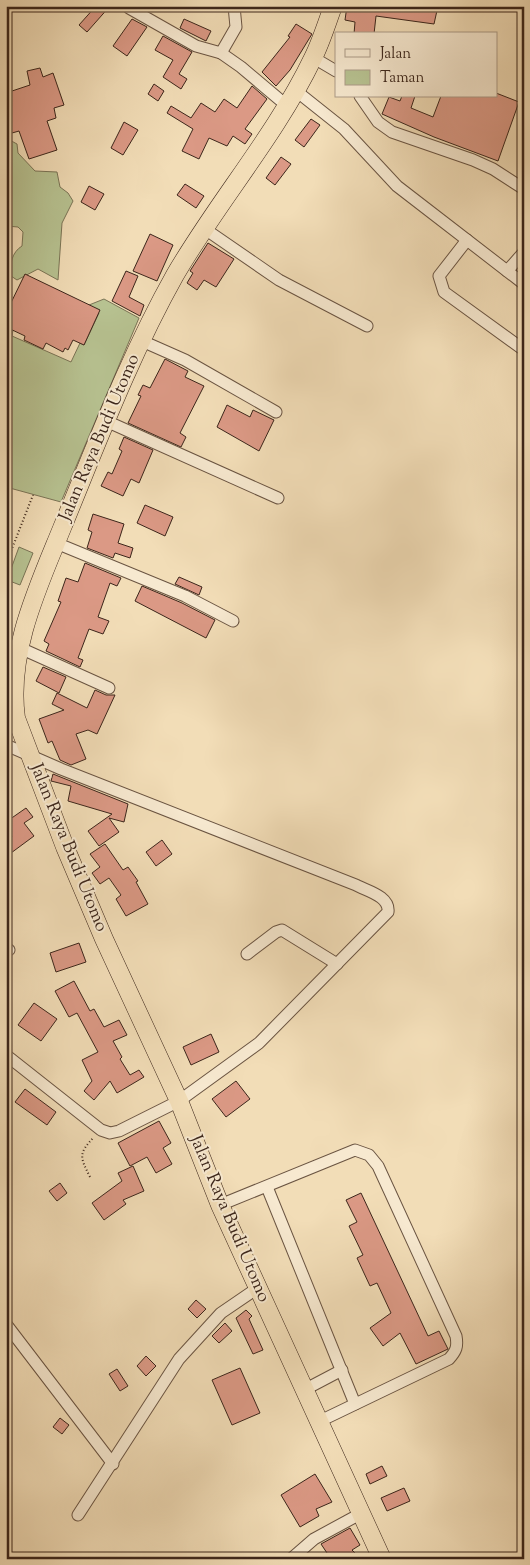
<svg xmlns="http://www.w3.org/2000/svg" width="530" height="1565" font-family="'Sorts Mill Goudy',serif">
  <rect width="100%" height="100%" fill="#f2ddb7"/>
  <filter id="stains"><feTurbulence type="fractalNoise" baseFrequency=".004" numOctaves="4"/><feColorMatrix values="0 0 0 0 .2 0 0 0 0 .09 0 0 0 0 .02 0 0 0 .5 -.17"/></filter>
  <radialGradient id="worn" r=".72"><stop offset=".6" stop-color="#630" stop-opacity="0"/><stop offset="1" stop-color="#630" stop-opacity=".3"/></radialGradient>
  <g fill="#b7c291" stroke="#7a7456">
    <path d="M 6,138 L 17,144 L 18,153 L 35,171 L 57,172 L 60,187 L 68,193 L 73,201 L 62,223 L 58,280 L 38,269 L 17,280 L 11,276 C 9,265 12,252 22,246 L 23,232 L 18,227 L 6,226 Z"/>
    <polygon points="104,299 139,318 61,502 6,487 6,327 13,330 12,336 71,362 80,343 84,345 99,313 89,305"/>
    <polygon points="19,547 33,553 20,585 7,580"/>
  </g>
  <g fill="#db9985" stroke="#3c261b">
    <polygon points="96,6 110,6 87,32 79,25"/>
    <polygon points="347,6 410,6 427,10 428,6 438,6 434,24 376,16 374,34 354,34 355,22 345,20"/>
    <polygon points="132,19 147,27 127,56 113,46"/>
    <polygon points="184,19 211,31 206,41 180,28"/>
    <polygon points="296,24 312,34 290,70 276,86 262,72 290,37 288,36"/>
    <polygon points="163,36 192,52 179,74 187,79 181,89 163,77 173,60 155,50"/>
    <polygon points="40,68 43,77 53,73 64,105 54,108 56,118 47,121 57,150 29,159 19,131 12,133 6,121 6,93 30,85 27,71"/>
    <polygon points="154,84 164,91 158,101 148,94"/>
    <polygon points="252,86 267,99 245,129 252,134 245,144 233,136 227,146 209,138 199,159 182,151 193,129 167,113 171,106 191,118 201,103 215,112 224,99 237,108"/>
    <polygon points="496,93 519,102 498,161 434,137 382,114 389,97 400,101 402,96 415,96 411,108 433,117 441,96 496,96"/>
    <polygon points="311,119 320,125 304,147 295,140"/>
    <polygon points="124,122 138,130 123,155 111,148"/>
    <polygon points="281,157 291,164 275,185 266,178"/>
    <polygon points="185,184 204,196 196,208 177,195"/>
    <polygon points="89,186 104,194 95,210 81,202"/>
    <polygon points="150,234 173,245 157,281 133,271"/>
    <polygon points="208,243 234,259 216,287 204,280 197,290 187,283 193,273 190,271"/>
    <polygon points="126,271 138,276 129,297 144,305 140,316 112,301"/>
    <polygon points="25,274 100,310 84,345 73,340 68,350 65,348 63,352 46,343 43,349 24,340 25,336 6,327 6,313"/>
    <polygon points="165,359 188,371 185,377 204,386 180,433 186,437 181,447 128,423 141,396 138,395 143,385 150,388"/>
    <polygon points="227,405 250,417 253,410 274,420 259,451 217,427"/>
    <polygon points="124,437 153,450 139,483 131,479 123,496 101,486 108,472 112,474 122,451 119,449"/>
    <polygon points="145,505 173,517 165,536 137,523"/>
    <polygon points="93,514 124,524 118,543 133,548 130,558 115,553 113,558 87,548 92,532 88,530"/>
    <polygon points="85,563 121,578 117,586 110,583 98,617 109,621 103,634 89,629 78,658 83,660 80,667 46,651 49,644 44,641 61,602 58,601 66,578 78,582"/>
    <polygon points="179,577 202,587 199,595 175,584"/>
    <polygon points="142,586 182,603 215,620 206,638 135,601"/>
    <polygon points="43,667 66,677 59,693 36,681"/>
    <polygon points="95,690 106,695 115,695 97,734 88,730 76,734 86,759 71,765 60,760 52,741 48,743 39,719 64,710 52,704 57,693 87,708"/>
    <polygon points="53,774 128,804 124,822 109,818 119,832 99,846 88,831 112,814 68,801 71,786 51,781"/>
    <polygon points="26,808 33,817 24,823 34,836 11,853 6,847 6,841 12,837 6,829 6,822"/>
    <polygon points="162,840 172,854 156,866 146,852"/>
    <polygon points="105,844 123,870 128,867 138,881 136,882 148,904 126,916 116,899 121,895 109,878 100,884 92,873 100,867 90,854"/>
    <polygon points="79,943 86,962 56,972 50,953"/>
    <polygon points="74,981 90,1011 94,1009 104,1027 119,1020 127,1035 113,1041 122,1057 120,1059 130,1075 139,1070 144,1077 117,1093 110,1081 94,1100 84,1091 92,1081 82,1060 98,1052 77,1013 69,1017 55,991"/>
    <polygon points="34,1003 57,1019 41,1041 18,1025"/>
    <polygon points="211,1034 219,1052 191,1065 183,1047"/>
    <polygon points="236,1081 250,1099 226,1117 212,1099"/>
    <polygon points="25,1089 56,1112 47,1125 15,1102"/>
    <polygon points="159,1121 171,1143 163,1148 172,1164 156,1173 147,1157 130,1166 118,1143"/>
    <polygon points="133,1166 144,1191 123,1200 126,1204 104,1220 92,1203 122,1181 118,1173"/>
    <polygon points="60,1183 67,1193 57,1201 49,1191"/>
    <polygon points="361,1193 428,1336 439,1331 448,1349 416,1364 400,1333 383,1346 370,1328 391,1313 377,1283 370,1286 357,1258 363,1255 349,1226 357,1222 346,1200"/>
    <polygon points="196,1300 206,1309 197,1318 188,1309"/>
    <polygon points="246,1310 252,1316 249,1319 263,1350 253,1354 236,1318"/>
    <polygon points="225,1323 232,1331 219,1343 212,1336"/>
    <polygon points="146,1356 156,1366 146,1376 137,1366"/>
    <polygon points="240,1368 260,1413 232,1425 212,1380"/>
    <polygon points="117,1369 128,1386 120,1391 109,1374"/>
    <polygon points="60,1418 69,1425 62,1434 53,1427"/>
    <polygon points="382,1466 387,1476 370,1484 366,1474"/>
    <polygon points="315,1474 332,1502 316,1509 319,1516 300,1527 281,1495"/>
    <polygon points="404,1488 410,1501 387,1511 381,1498"/>
    <polygon points="350,1528 360,1545 352,1550 361,1559 331,1559 321,1544"/>
  </g>
  <g fill="none" stroke-linecap="round" stroke-linejoin="round">
    <defs>
      <g id="minor">
        <polyline points="129,8 196,46 221,53 241,67 286,105"/>
        <polyline points="221,53 236,27 234,6"/>
        <polyline points="314,58 336,71"/>
        <polyline points="295,90 344,129 397,186 524,284"/>
        <polyline points="360,96 378,122 392,132 473,160 493,169 524,189"/>
        <polyline points="205,229 279,280 367,326"/>
        <polyline points="467,240 439,276 444,292 524,350"/>
        <polyline points="507,271 524,252"/>
        <polyline points="142,341 185,360 276,412"/>
        <polyline points="106,421 278,498"/>
        <polyline points="56,543 185,596 233,621"/>
        <polyline points="20,648 109,688"/>
        <path d="M 6,745 L 61,769 L 356,885 C 367,891 390,896 388,912 L 259,1043 L 179,1101 L 119,1131 L 110,1133 L 101,1130 L 6,1055"/>
        <polyline points="6,948 9,950"/>
        <polyline points="247,954 276,932 282,930 337,964"/>
        <polyline points="267,1187 355,1404"/>
        <path d="M 220,1205 L 355,1150 L 369,1155 L 378,1166 L 456,1336 C 458,1347 456,1351 449,1359 L 318,1422"/>
        <polyline points="6,1324 113,1464"/>
        <polyline points="304,1390 342,1370"/>
        <polyline points="78,1515 179,1359 221,1313 259,1287"/>
        <polyline points="291,1559 314,1539 360,1514"/>
      </g>
      <path id="highway" d="M 333,6 C 327,23 321,42 313,58 C 276,135 218,201 175,275 C 130,355 97,443 62,528 C 38,587 7,652 16,718 L 65,847 L 104,939 L 179,1101 L 220,1205 L 382,1559"/>
    </defs>
    <use href="#minor" stroke="#6a5442" stroke-width="13"/>
    <use href="#highway" stroke="#3c261b" stroke-width="19"/>
    <g stroke="#3c261b" stroke-width="2" stroke-dasharray="1 2.5" stroke-linecap="butt">
      <polyline points="6,463 7,460"/>
      <polyline points="6,564 33,495"/>
      <path d="M 90,1177 C 80,1157 78,1154 94,1137"/>
    </g>
    <use href="#minor" stroke="#f7e9d0" stroke-width="11"/>
    <use href="#highway" stroke="#f2ddb7" stroke-width="18"/>
  </g>
  <g text-anchor="middle" dominant-baseline="central" stroke-width="4" stroke-linejoin="round" paint-order="stroke">
    <g font-size="18" fill="#3c261b" stroke="#f7e9d0">
      <text transform="translate(100 438) rotate(-67)">Jalan Raya Budi Utomo</text>
      <text transform="translate(68 848) rotate(68)">Jalan Raya Budi Utomo</text>
      <text transform="translate(229 1219) rotate(67)">Jalan Raya Budi Utomo</text>
    </g>
  </g>
  <rect width="530" height="1565" fill="none" stroke="#f2ddb7" stroke-width="25"/>
  <rect x="8" y="8" width="515" height="1550" fill="none" stroke="#3c261b" stroke-width="2.5"/>
  <rect x="12" y="12" width="505" height="1540" fill="none" stroke="#3c261b"/>
  <rect x="335" y="32" width="162" height="65" fill="#f7e9d0" stroke="#ac9b88"/>
  <rect x="345" y="49" width="25" height="8" fill="#f7e9d0" stroke="#ac9b88"/>
  <text x="380" y="58" font-size="15" fill="#3c261b">Jalan</text>
  <rect x="345" y="70" width="25" height="15" fill="#b7c291" stroke="#ac9b88"/>
  <text x="380" y="82" font-size="15" fill="#3c261b">Taman</text>
  <rect width="100%" height="100%" filter="url(#stains)"/>
  <rect width="100%" height="100%" fill="url(#worn)"/>
</svg>
